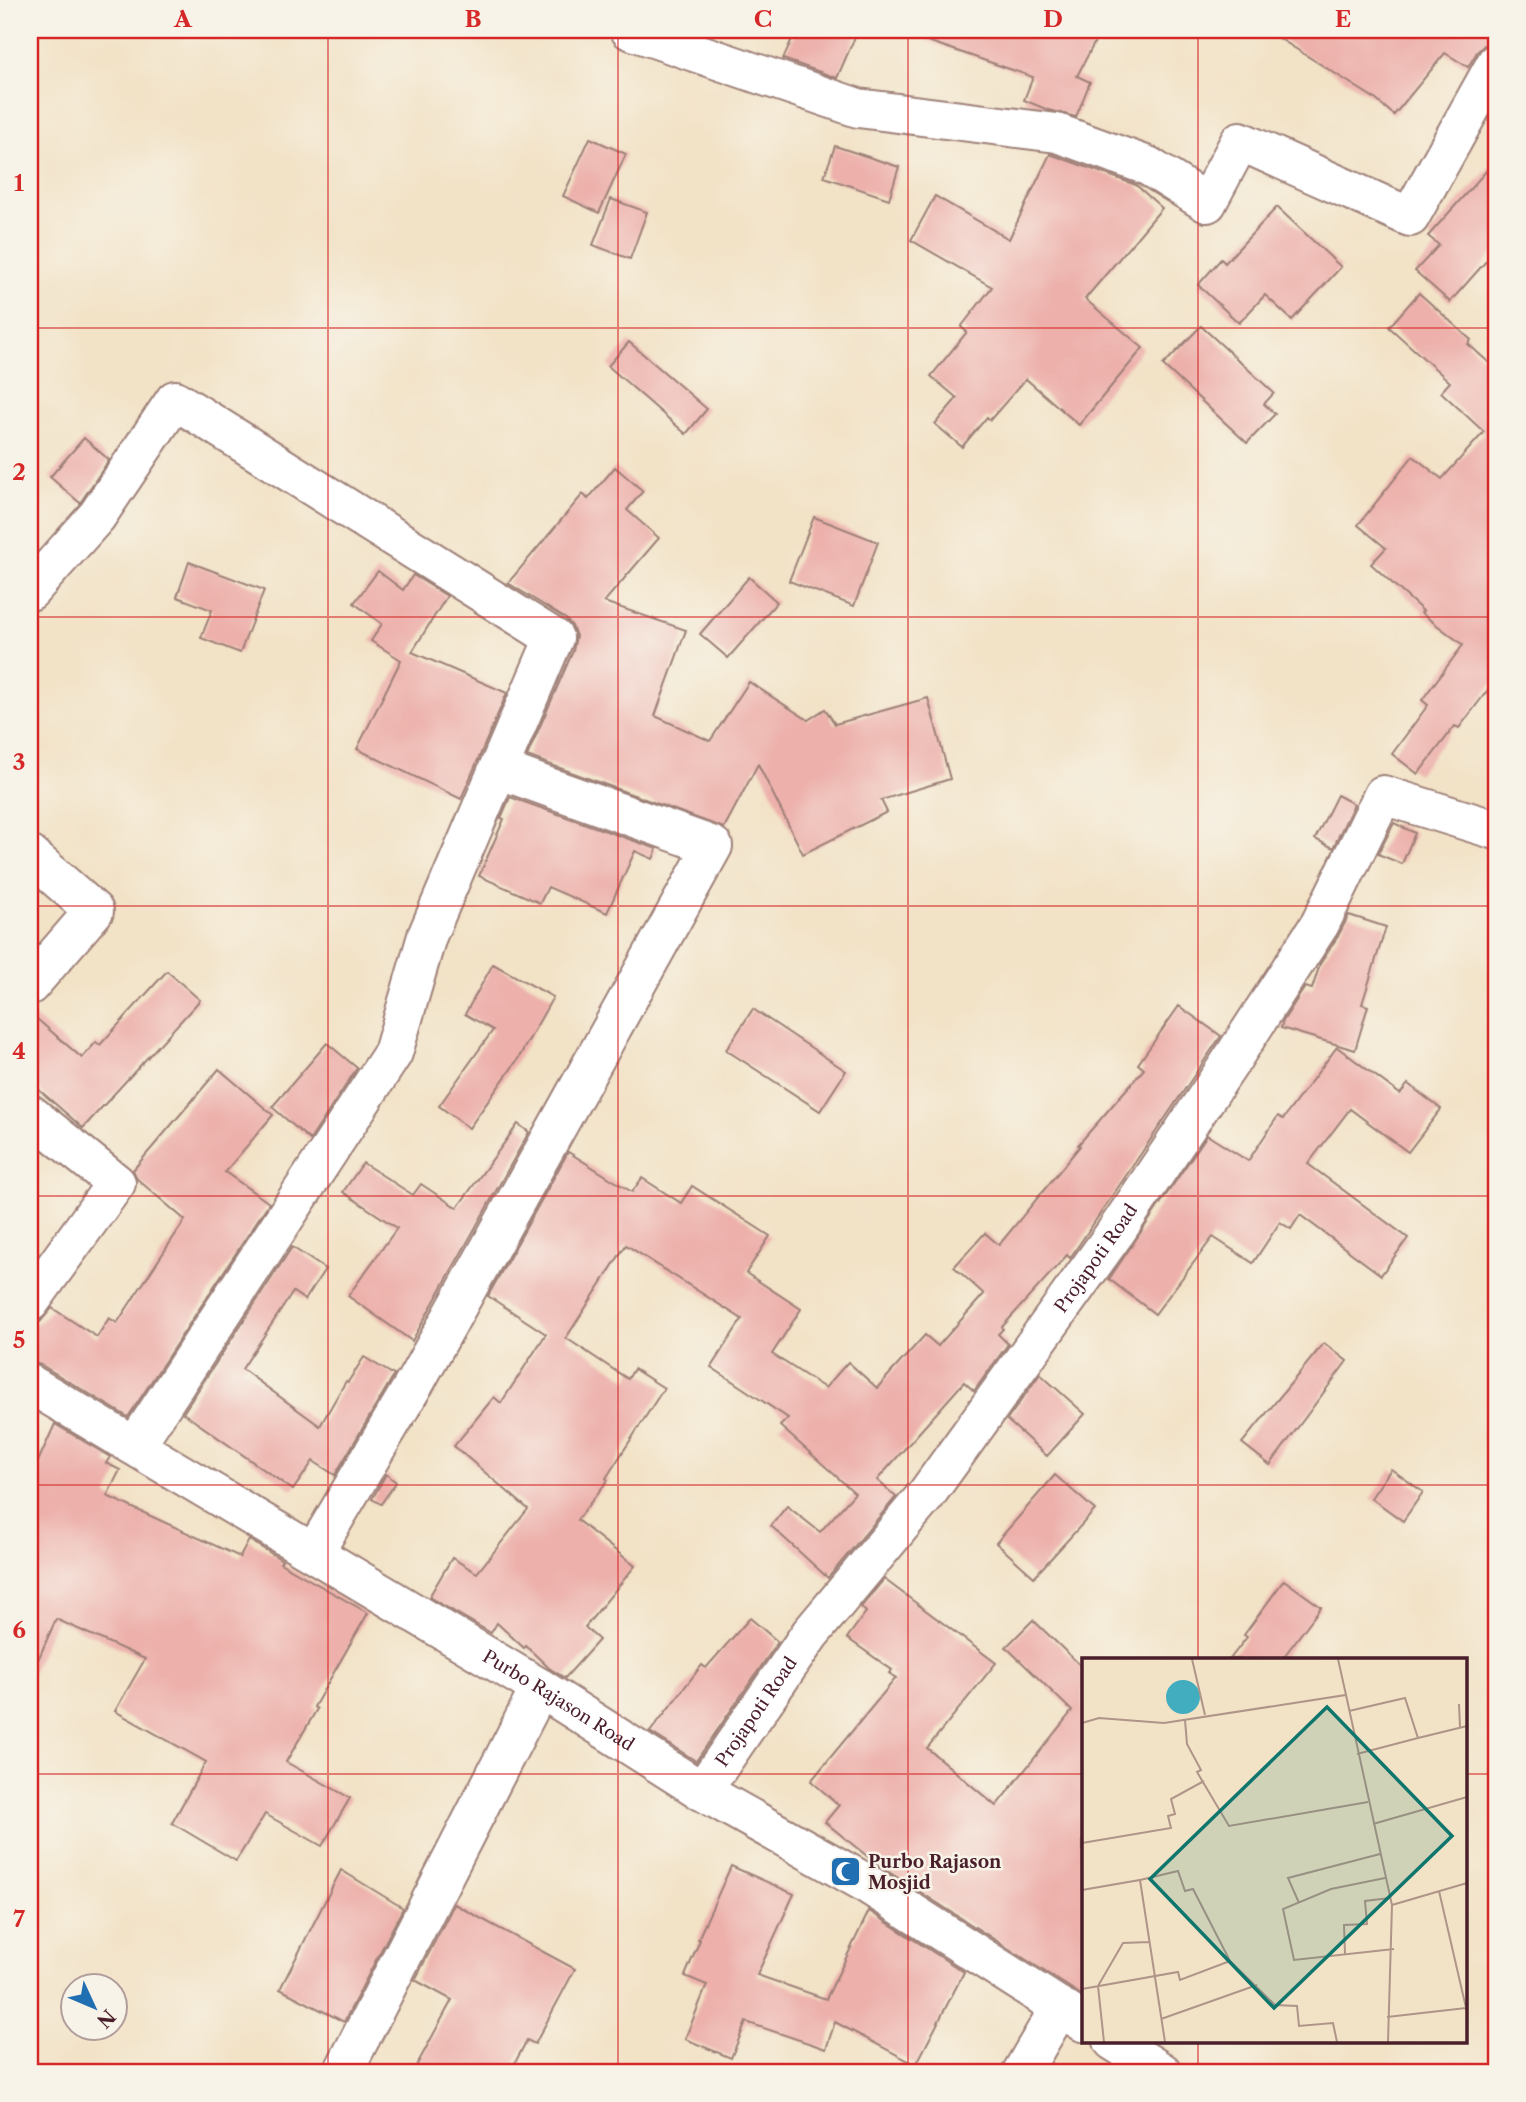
<svg xmlns="http://www.w3.org/2000/svg" width="1526" height="2102" font-family="'Libre Caslon Text',serif">
  <rect width="100%" height="100%" fill="#f7f3e8"/>
  <filter id="ink" filterUnits="userSpaceOnUse"><feTurbulence type="fractalNoise" baseFrequency=".0143" numOctaves="2"/><feDisplacementMap in="SourceGraphic" scale="14" xChannelSelector="R" yChannelSelector="G"/><feConvolveMatrix kernelMatrix="1 2 1 2 8 2 1 2 1" color-interpolation-filters="sRGB"/></filter>
  <filter id="wash" filterUnits="userSpaceOnUse"><feTurbulence type="fractalNoise" baseFrequency=".00686" numOctaves="4" result="noise"/><feDisplacementMap in="SourceGraphic" scale="28" xChannelSelector="R" yChannelSelector="G"/><feGaussianBlur stdDeviation="1.57" result="paint"/><feColorMatrix in="noise" values="0 0 0 0 0 0 0 0 0 0 0 0 0 0 0 0 0 1.4 0 .05"/><feComposite in="paint" operator="in"/></filter>
  <g filter="url(#wash)">
    <rect width="100%" height="100%" fill="#f2e2c6"/>
    <g id="blocks">
      <g fill="#edb0ab">
        <polygon points="796,30 858,30 837,78 783,59"/>
        <polygon points="914,30 1021,30 1052,40 1058,30 1101,30 1077,76 1090,82 1076,117 1048,110 1024,100 1033,77 913,36"/>
        <polygon points="1266,30 1496,30 1496,41 1484,45 1477,52 1468,67 1445,53 1394,115 1374,98"/>
        <polygon points="590,138 626,154 599,213 563,196"/>
        <polygon points="835,146 899,167 889,199 824,177"/>
        <polygon points="1050,154 1136,185 1162,208 1085,299 1143,348 1079,425 1026,379 990,420 987,417 962,447 935,424 957,398 931,376 967,332 961,327 992,287 911,240 935,196 1009,239"/>
        <polygon points="1496,160 1496,250 1450,302 1415,271 1439,245 1428,236"/>
        <polygon points="611,199 647,212 630,259 593,245"/>
        <polygon points="1277,207 1341,267 1292,320 1265,295 1239,323 1198,285 1221,259 1225,263"/>
        <polygon points="1419,293 1471,340 1468,344 1496,369 1496,679 1459,728 1455,726 1418,774 1392,754 1428,705 1422,700 1463,645 1421,613 1423,611 1371,564 1386,548 1358,525 1413,456 1442,479 1484,432 1441,392 1450,382 1389,327"/>
        <polygon points="1201,326 1274,393 1264,404 1275,414 1247,443 1163,365"/>
        <polygon points="629,342 707,409 686,434 608,366"/>
        <polygon points="84,438 109,460 80,503 50,477"/>
        <polygon points="615,467 643,491 627,510 659,538 604,602 686,630 655,716 710,741 749,682 808,720 825,709 835,724 928,698 950,779 881,800 887,812 803,854 758,764 724,828 527,756 573,651 576,636 572,626 566,619 508,583 583,494 588,499"/>
        <polygon points="814,517 878,542 854,606 789,581"/>
        <polygon points="189,562 264,590 240,653 201,638 212,610 177,597"/>
        <polygon points="378,571 403,590 413,575 447,596 412,652 507,693 461,799 357,749 401,660 371,641 382,624 354,603"/>
        <polygon points="749,577 777,602 728,658 700,634"/>
        <polygon points="1337,795 1354,804 1333,848 1315,839"/>
        <polygon points="510,797 657,849 653,859 635,851 607,913 548,887 540,903 479,876 504,819 501,818"/>
        <polygon points="1394,823 1415,833 1402,864 1378,854"/>
        <polygon points="1349,915 1386,927 1362,1004 1368,1006 1355,1050 1281,1028 1283,1021 1305,987 1312,989 1320,964 1338,936"/>
        <polygon points="493,964 553,997 518,1059 469,1128 439,1106 493,1030 465,1014"/>
        <polygon points="167,971 200,1000 83,1128 30,1082 30,1013 82,1058 96,1042 100,1045"/>
        <polygon points="1179,1006 1221,1036 1070,1258 1067,1255 1002,1327 1003,1329 998,1334 1008,1344 974,1391 964,1382 877,1480 896,1497 828,1578 771,1526 787,1506 820,1532 855,1493 780,1426 788,1418 711,1367 742,1319 626,1245 566,1338 628,1379 634,1369 664,1388 606,1478 608,1480 577,1520 635,1566 585,1627 599,1640 565,1678 549,1668 526,1646 524,1648 497,1623 491,1633 429,1597 452,1558 477,1573 528,1509 454,1446 494,1397 501,1403 546,1334 488,1296 568,1152 632,1192 642,1178 681,1203 692,1186 770,1236 746,1273 801,1309 772,1354 825,1388 848,1362 877,1388 925,1335 938,1346 984,1294 954,1267 985,1233 999,1245 1080,1146 1078,1145 1144,1069 1138,1064"/>
        <polygon points="753,1009 846,1071 820,1111 726,1050"/>
        <polygon points="327,1043 357,1068 310,1140 272,1107"/>
        <polygon points="1337,1047 1400,1094 1408,1084 1441,1109 1408,1152 1350,1109 1308,1164 1408,1238 1381,1275 1300,1215 1291,1229 1280,1222 1253,1263 1213,1237 1155,1314 1109,1279 1207,1135 1248,1161 1278,1116 1283,1119"/>
        <polygon points="219,1069 273,1115 225,1172 269,1203 128,1417 41,1365 30,1362 30,1324 40,1322 52,1308 97,1337 109,1318 117,1323 185,1220 137,1179 133,1170"/>
        <polygon points="518,1124 529,1132 412,1341 348,1296 397,1228 343,1192 363,1163 413,1195 421,1184 457,1208"/>
        <polygon points="292,1247 325,1269 305,1300 293,1292 242,1369 320,1426 346,1381 348,1382 364,1357 394,1375 335,1475 313,1461 293,1490 183,1413"/>
        <polygon points="1324,1343 1347,1361 1270,1465 1242,1443"/>
        <polygon points="1040,1374 1085,1414 1047,1456 1007,1420"/>
        <polygon points="55,1424 110,1457 106,1463 120,1470 107,1496 240,1557 249,1540 282,1560 280,1563 368,1613 314,1707 317,1709 286,1762 350,1798 322,1846 265,1814 236,1861 172,1823 206,1762 115,1711 145,1659 56,1619 30,1678 30,1479"/>
        <polygon points="1391,1469 1423,1492 1403,1521 1371,1498"/>
        <polygon points="386,1474 396,1482 381,1504 372,1499"/>
        <polygon points="1055,1475 1095,1510 1034,1577 996,1543"/>
        <polygon points="884,1579 996,1663 927,1748 996,1806 1072,1711 1006,1647 1033,1620 1083,1668 1083,1996 878,1865 825,1822 839,1805 811,1781 896,1678 889,1673 892,1670 847,1638 866,1612 861,1607"/>
        <polygon points="1284,1580 1321,1607 1282,1659 1230,1659 1247,1637 1244,1635"/>
        <polygon points="750,1618 778,1642 696,1761 650,1732 702,1665 706,1668"/>
        <polygon points="731,1866 794,1894 757,1975 826,1999 869,1911 964,1972 916,2065 835,2022 826,2049 746,2022 731,2058 685,2039 707,1985 685,1976 700,1940 698,1939"/>
        <polygon points="341,1870 403,1908 344,2022 280,1989"/>
        <polygon points="454,1904 575,1969 535,2044 527,2040 510,2072 413,2072 452,2000 415,1980"/>
      </g>
    </g>
  </g>
  <g filter="url(#ink)">
    <use href="#blocks" fill-opacity="0" stroke="#9e8078" stroke-width="2"/>
    <g fill="none" stroke-linecap="round" stroke-linejoin="round">
      <defs>
        <g id="minor">
          <polyline points="630,30 858,108 1057,133 1148,166 1207,203 1240,141 1410,217 1496,63"/>
          <polyline points="30,591 97,516 175,400 554,638 427,936 393,1053 135,1446"/>
          <polyline points="30,855 94,911 30,985"/>
          <polyline points="30,1114 116,1183 30,1302"/>
          <path id="s1" d="M 30,1384 L 540,1688 L 702,1791 L 864,1882 L 1083,2022"/>
          <polyline points="314,1553 417,1379 713,846 498,769"/>
          <path id="s2" d="M 702,1791 L 810,1634 L 926,1495 L 1115,1233 L 1229,1064 L 1320,924 L 1383,795 L 1496,830"/>
          <polyline points="1113,2041 1162,2072"/>
          <polyline points="343,2072 540,1688"/>
          <polyline points="1022,2072 1060,2007"/>
        </g>
      </defs>
      <use href="#minor" stroke="#9e8078" stroke-width="42"/>
      <use href="#minor" stroke="#fff" stroke-width="38"/>
    </g>
  </g>
  <path fill="none" stroke="#d62828" stroke-width="2" stroke-opacity="0.55" d="M 328,30 L 328,2072M 618,30 L 618,2072M 908,30 L 908,2072M 1198,30 L 1198,1659M 30,328 L 1496,328M 30,617 L 1496,617M 30,906 L 1496,906M 30,1196 L 1496,1196M 30,1485 L 1496,1485M 30,1774 L 1083,1774M 1465,1774 L 1496,1774M 1198,2041 L 1198,2072"/>
  <defs>
    <symbol id="mosque-square" viewBox="-11 -11 22 22"><rect x="-9" y="-9" width="18" height="18" rx="4" fill="#1f6fb2" stroke="#f7f3e8"/><path d="M3.5-4.9A6 6 0 1 0 3.5 4.9A5 5 0 1 1 3.5-4.9Z" fill="#fff"/></symbol>
  </defs>
  <g fill-rule="evenodd">
    <use href="#mosque-square" x="828" y="1854" width="35" height="35"/>
  </g>
  <g text-anchor="middle" dominant-baseline="central" stroke-width="5" stroke-linejoin="round" paint-order="stroke">
    <g font-size="18" fill="#4a1f2b" stroke="#f7f3e8">
      <text stroke="none"><textPath href="#s2" startOffset="663">Projapoti Road</textPath></text>
      <text stroke="none"><textPath href="#s1" startOffset="616">Purbo Rajason Road</textPath></text>
      <text stroke="none"><textPath href="#s2" startOffset="96">Projapoti Road</textPath></text>
    </g>
    <g font-size="18" font-weight="bold" fill="#4a1f2b" stroke="#f7f3e8" text-anchor="start">
      <text x="868" y="1862">Purbo Rajason<tspan x="868" dy="21">Mosjid</tspan></text>
    </g>
  </g>
  <g transform="translate(1082 1658)">
    <rect width="385" height="385" fill="#f2e2c6"/>
    <path d="M84 39a17 17 0 1 1 34 0a17 17 0 1 1-34 0Z" fill="#41adbf"/>
    <path fill="none" stroke="#af9488" stroke-width="2" d="M 110,1 L 123,57M 256,1 L 264,37M 377,46 L 378,69M 267,53 L 323,40 L 336,80 L 385,68M 103,62 L 105,86 L 119,112 L 115,114 L 147,168 L 286,144M 0,65 L 17,60 L 82,65 L 264,37 L 310,247 L 306,384M 275,96 L 336,80M 291,166 L 385,139M 0,185 L 89,170 L 86,158 L 93,156 L 89,141 L 122,123M 303,220 L 249,231 L 201,251 L 212,302 L 312,291M 58,222 L 96,213 L 103,233 L 111,231 L 148,303M 0,232 L 58,222 L 83,384M 357,233 L 385,354M 217,245 L 206,220 L 298,196M 310,247 L 385,225M 263,296 L 262,267 L 285,266 L 283,243 L 308,240M 0,331 L 96,314 L 98,322 L 148,303 L 193,347 L 215,348 L 217,368 L 251,365 L 255,384M 305,359 L 384,350M 79,361 L 175,327M 22,384 L 16,328 L 41,285 L 68,284"/>
    <path fill="#0f766e" fill-opacity="0.15" stroke="#0f766e" stroke-width="3.5" d="M 245,49 L 370,178 L 192,350 L 68,221 Z"/>
    <rect width="385" height="385" fill="none" stroke="#4a1f2b" stroke-width="3.5"/>
  </g>
  <rect width="1526" height="2102" fill="none" stroke="#f7f3e8" stroke-width="77"/>
  <g transform="translate(94 2007) rotate(134)"><circle r="33" fill="#f7f3e8" stroke="#b29e9c" stroke-width="2"/>
  <path d="M0-5L12 26L0 18L-12 26Z" fill="#1f6fb2"/>
  <text y="-10" font-size="19" font-weight="bold" text-anchor="middle" fill="#4a1f2b">N</text>
  </g>
  <rect x="38" y="38" width="1450" height="2026" fill="none" stroke="#d62828" stroke-width="2.5"/>
  <g font-size="23" text-anchor="middle" font-weight="bold" fill="#d62828">
    <text x="183" y="27">A</text>
    <text x="473" y="27">B</text>
    <text x="763" y="27">C</text>
    <text x="1053" y="27">D</text>
    <text x="1343" y="27">E</text>
    <text x="19" y="191">1</text>
    <text x="19" y="480">2</text>
    <text x="19" y="770">3</text>
    <text x="19" y="1059">4</text>
    <text x="19" y="1348">5</text>
    <text x="19" y="1638">6</text>
    <text x="19" y="1927">7</text>
  </g>
</svg>
